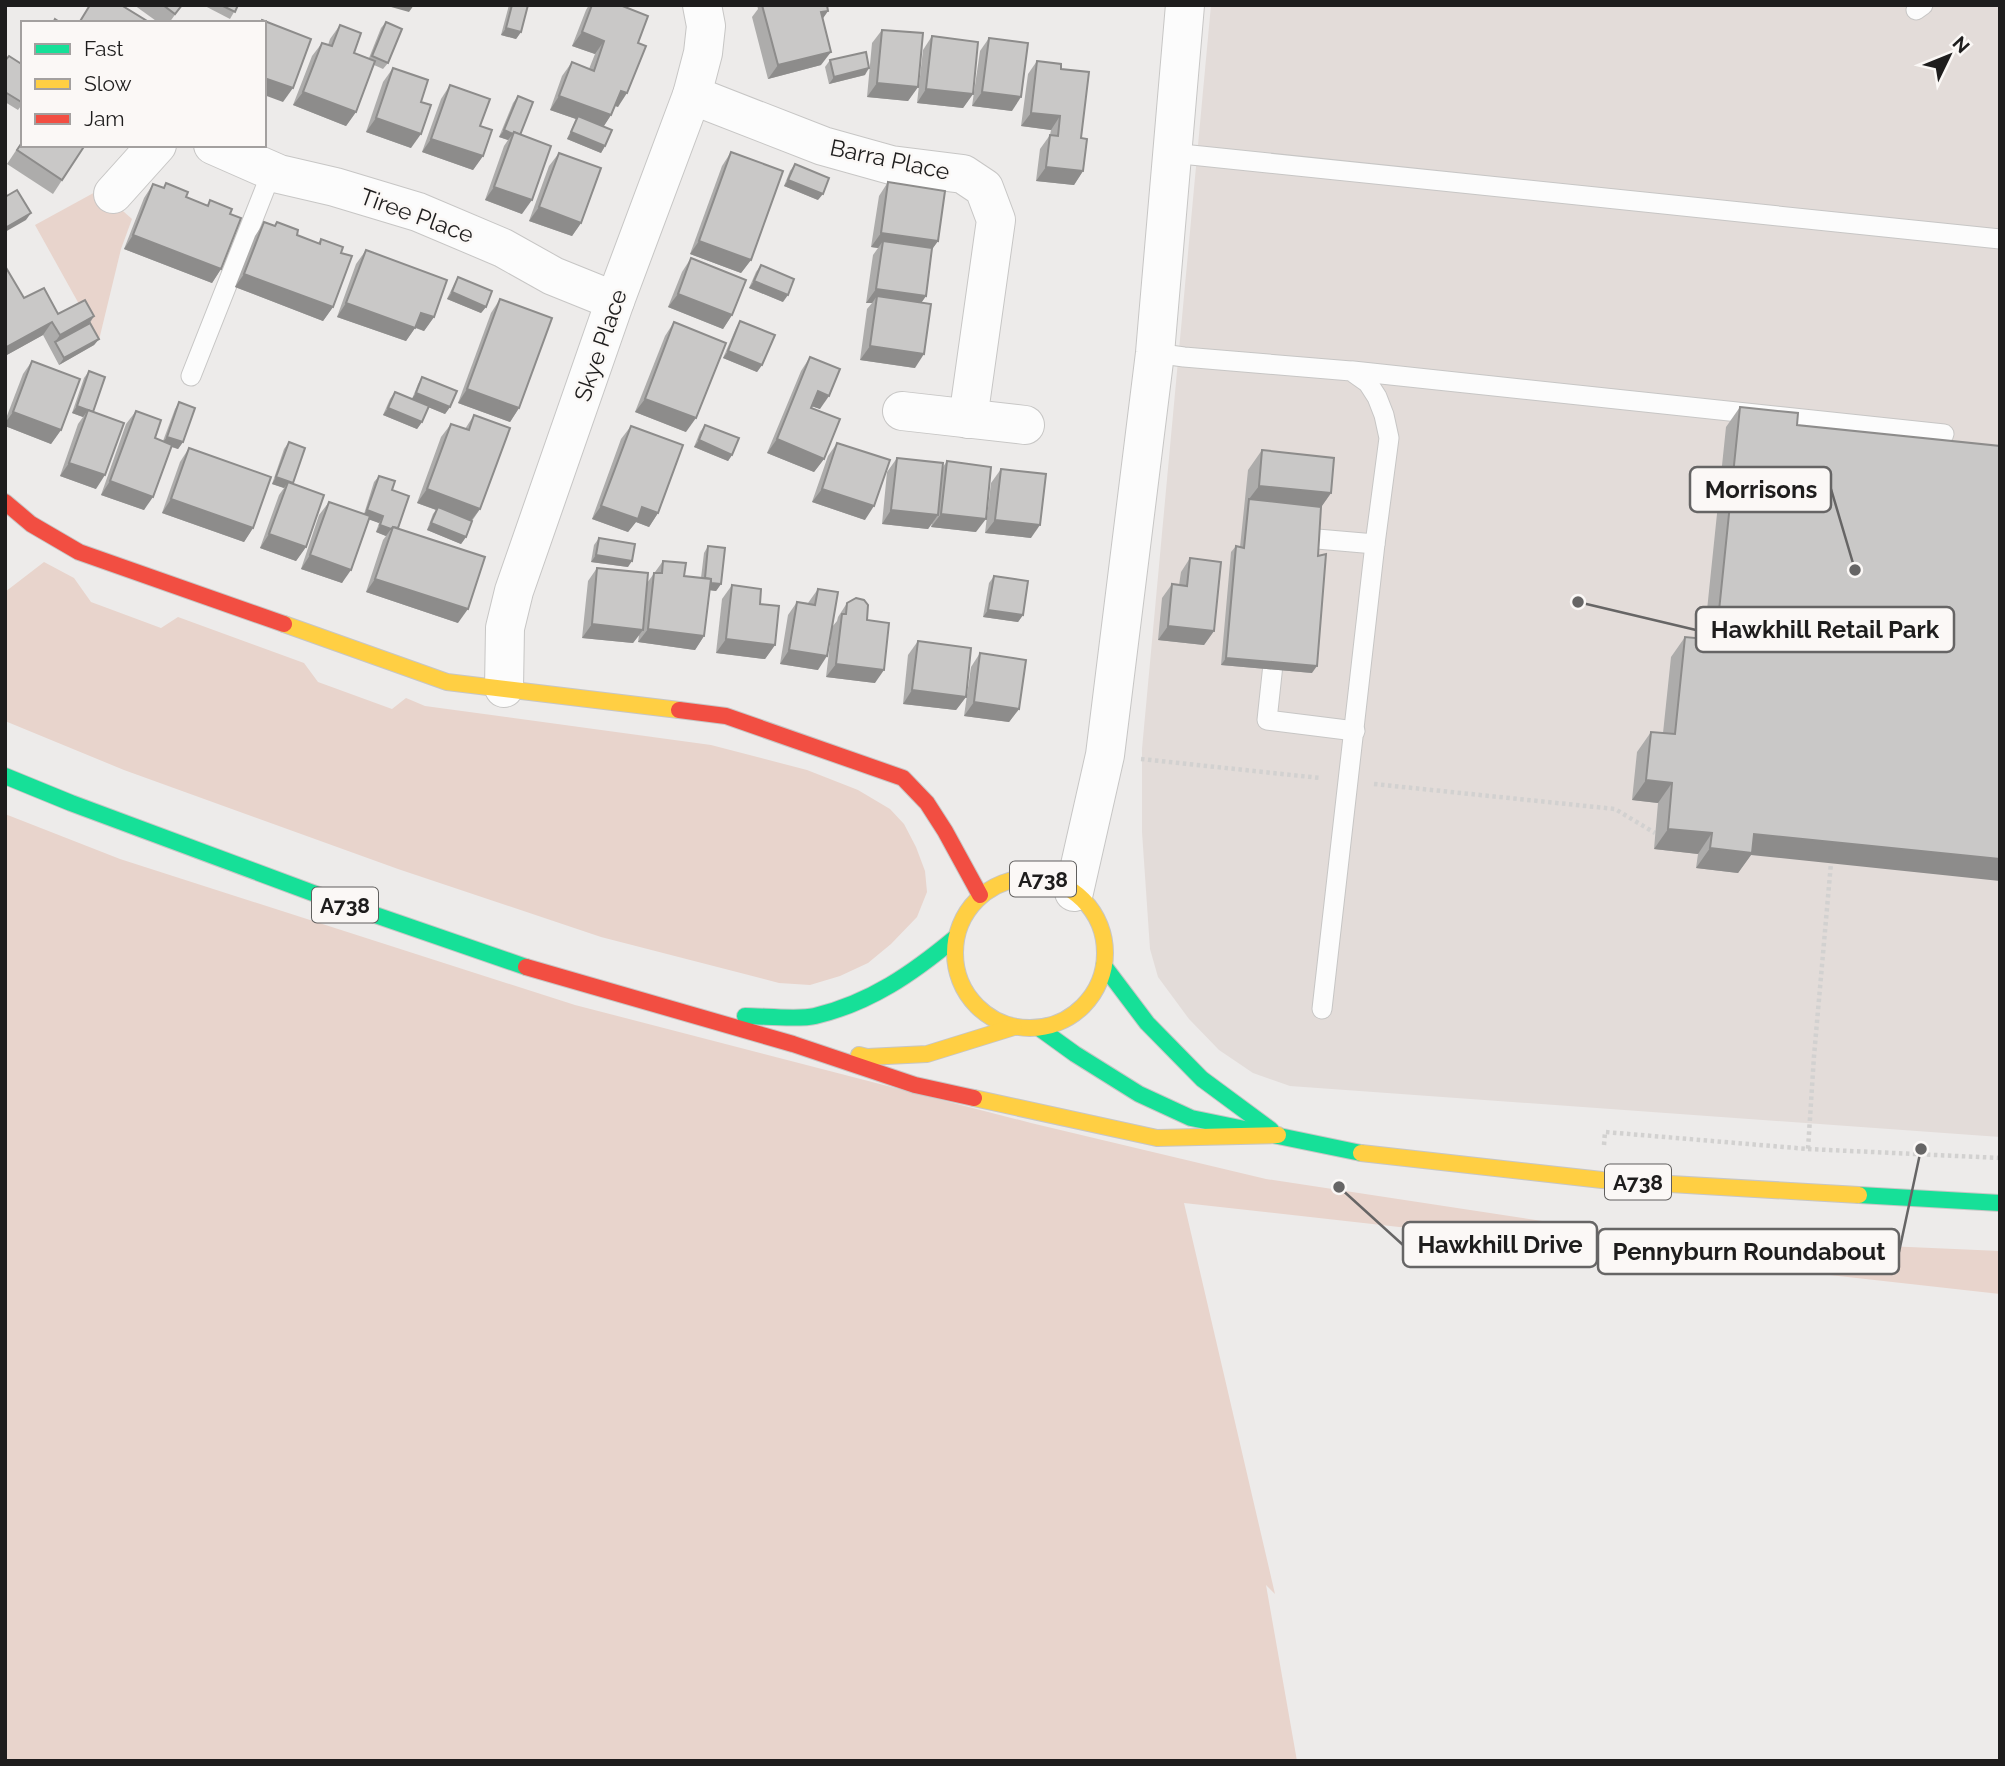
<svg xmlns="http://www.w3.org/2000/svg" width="2005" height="1766" font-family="Raleway,sans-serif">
  <rect width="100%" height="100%" fill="#edebea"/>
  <polygon fill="#e3dcd9" points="1211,5 2000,5 2000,1137 1290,1086 1253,1073 1219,1050 1189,1019 1158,977 1150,949 1142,832 1142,749"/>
  <g fill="#e8d4cc">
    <polygon points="99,190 132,219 121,249 99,340 35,225"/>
    <polygon points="44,562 74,578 91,602 161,628 178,617 304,663 318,682 392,709 406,698 425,706 711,745 807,770 858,790 890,809 904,824 916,847 925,871 927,892 917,917 891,944 868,963 840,976 810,985 779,983 601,937 398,869 124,770 5,721 5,592"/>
    <polygon points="5,814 120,859 575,1005 1031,1123 1266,1179 1635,1235 2000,1251 2000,1294 1184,1203 1275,1594 1266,1585 1297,1761 5,1761"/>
  </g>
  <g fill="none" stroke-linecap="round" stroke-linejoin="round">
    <defs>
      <g id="lane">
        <polyline points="1916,10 1923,5"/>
        <polyline points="1172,153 2000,239"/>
        <polyline points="1155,353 1184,357 1351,371 1368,383 1377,397 1384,415 1389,438 1375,544 1322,1009"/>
        <polyline points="1353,371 1944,434"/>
        <polyline points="191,376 272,171"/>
        <polyline points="1294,537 1375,544"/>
        <polyline points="1275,646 1267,720 1355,731"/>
      </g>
      <g id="street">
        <polyline points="692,95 823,146 891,165 963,174 984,188 996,220 968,419"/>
        <polyline points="213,145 279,174 335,187 418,212 503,248 553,276 615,301"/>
        <polyline points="113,194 157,145"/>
        <polyline points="902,411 1025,425"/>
        <polyline points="504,688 505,628 514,591 615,301 692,95 703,53 706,26 702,5"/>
        <polyline points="1074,892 1105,755 1155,353 1185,5"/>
      </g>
      <g id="fast">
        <polyline points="5,776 71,803 329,899 526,967"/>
        <polyline points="1104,966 1147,1023 1202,1079 1271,1130"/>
        <path d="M 745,1016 C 763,1016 799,1020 815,1016 C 870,1003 913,973 955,938"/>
        <polyline points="1039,1028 1075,1054 1139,1094 1191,1118 1361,1153"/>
        <polyline points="1859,1195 2000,1203"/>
      </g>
      <g id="slow">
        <polyline points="284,624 447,682 679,710"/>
        <circle cx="1030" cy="953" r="75"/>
        <polyline points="859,1055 867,1057 927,1054 1014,1027"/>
        <polyline points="974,1098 1157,1138 1278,1135"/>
        <polyline points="1361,1153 1602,1180 1859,1195"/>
      </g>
      <g id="jam">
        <polyline points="5,502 31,524 79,552 284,624"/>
        <polyline points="679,710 726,716 903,778 927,803 945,831 980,895"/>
        <polyline points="526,967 793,1044 915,1085 974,1098"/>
      </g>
    </defs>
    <use href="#lane" stroke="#c7c6c5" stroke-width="21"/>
    <use href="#street" stroke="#c7c6c5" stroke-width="40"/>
    <use href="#fast" stroke="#c7c6c5" stroke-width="18"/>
    <use href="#slow" stroke="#c7c6c5" stroke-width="18"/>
    <use href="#jam" stroke="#c7c6c5" stroke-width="18"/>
    <g stroke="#d2d1d0" stroke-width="4.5" stroke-dasharray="3.5 3.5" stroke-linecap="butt">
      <polyline points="1141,759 1320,778"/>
      <polyline points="1374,784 1615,809 1655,833"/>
      <polyline points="1604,1145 1605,1132 1808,1149 1814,1056 1831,863"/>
      <polyline points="1808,1149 2000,1158"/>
    </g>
    <use href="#lane" stroke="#fcfcfc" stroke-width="19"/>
    <use href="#street" stroke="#fcfcfc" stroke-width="38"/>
    <use href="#fast" stroke="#16e098" stroke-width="16"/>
    <use href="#slow" stroke="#ffcf43" stroke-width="16"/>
    <use href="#jam" stroke="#f24e42" stroke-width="16"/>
  </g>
  <g fill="#adacab">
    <polygon points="134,5 182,5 169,23 159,23"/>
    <polygon points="203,5 238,5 230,19"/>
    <polygon points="509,5 528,5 521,32 516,39 501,35"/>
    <polygon points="589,5 620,5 638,43 618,107 615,106 611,115 603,127 605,146 601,153 567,139 576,119 550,110 562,76 572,62 589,69 595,54 572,46 586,10"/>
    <polygon points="757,5 827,5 828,11 822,19 821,65 768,79 752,17 758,9"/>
    <polygon points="386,22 388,63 383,69 374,65 356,112 346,126 293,105 312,56 322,43 328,45 330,39 340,25 354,53 369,58 381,28"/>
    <polygon points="882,30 918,87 908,101 867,97 872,43"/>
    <polygon points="932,36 973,94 963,108 917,103 923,50"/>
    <polygon points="989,38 1012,111 972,106 980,51"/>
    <polygon points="830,60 865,75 829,84 825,67"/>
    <polygon points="5,61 23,103 18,110 5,102"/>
    <polygon points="1037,61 1061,69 1083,171 1074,185 1036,181 1040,149 1050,135 1051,130 1021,126 1028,74"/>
    <polygon points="393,68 421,102 411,148 366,132 383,82"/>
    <polygon points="450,85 480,126 483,156 473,170 422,152 441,99"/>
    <polygon points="518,96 520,135 522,214 485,200 504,146 508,140 499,137 513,103"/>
    <polygon points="23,140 85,145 53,194 7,164"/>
    <polygon points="731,152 751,260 741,273 690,254 722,166"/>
    <polygon points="559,153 581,223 572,236 529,221 549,166"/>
    <polygon points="795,164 818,200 784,186 790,171"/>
    <polygon points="888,182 938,241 932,249 926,296 921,303 915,368 860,360 867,309 872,303 866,303 873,255 878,248 871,247 879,196"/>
    <polygon points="166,183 186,197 207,205 210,200 230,214 221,269 212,283 124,249 144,198 153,184 163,188"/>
    <polygon points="264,222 274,226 277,222 297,235 318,243 321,239 341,253 333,307 323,321 235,287 255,236"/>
    <polygon points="366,250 434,317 424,331 415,328 406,341 337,317 356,264"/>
    <polygon points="691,258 732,315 723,329 668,307 682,272"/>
    <polygon points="761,265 783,302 749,288 756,272"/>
    <polygon points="5,266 24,298 58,314 94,316 90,323 99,339 94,345 59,365 43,335 5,356"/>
    <polygon points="458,277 486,307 481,313 447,299 454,284"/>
    <polygon points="500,299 519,408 510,422 458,403 491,313"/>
    <polygon points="740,321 762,365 757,372 723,358 736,328"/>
    <polygon points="674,322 686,432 635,412 665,336"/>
    <polygon points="810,357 820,409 812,406 811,408 824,459 814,472 767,453 801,371"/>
    <polygon points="32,361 61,430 51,444 5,426 5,421 23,374"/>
    <polygon points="89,371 92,412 96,489 60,476 78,424 83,417 72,413 84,378"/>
    <polygon points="422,377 450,407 445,414 428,407 422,422 417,429 383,415 390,399 395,392 412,399 418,384"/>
    <polygon points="179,402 183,442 178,449 171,447 144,510 101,495 126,424 136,411 155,438 163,441 175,409"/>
    <polygon points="1740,407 1751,855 1738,873 1696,868 1698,854 1654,849 1658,803 1632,800 1637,752 1651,732 1663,733 1671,657 1685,637 1704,639 1726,427"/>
    <polygon points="474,415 480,509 472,521 466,537 461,544 427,530 433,514 436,510 417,503 441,437 451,424 465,429"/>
    <polygon points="705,425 732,455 728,461 694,447 700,432"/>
    <polygon points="631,426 658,513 649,527 636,522 628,532 592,519 621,439"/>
    <polygon points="289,442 292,483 306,547 296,561 260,548 279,495 284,488 272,484 284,449"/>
    <polygon points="837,443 865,520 812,502 828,456"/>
    <polygon points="189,448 253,528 244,542 162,513 180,462"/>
    <polygon points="1262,450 1331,493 1321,507 1312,673 1221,665 1231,552 1236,546 1240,547 1248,470"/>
    <polygon points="897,458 943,467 947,461 976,532 931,527 932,523 928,529 882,524 887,472"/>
    <polygon points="1001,469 1031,538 985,533 991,483"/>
    <polygon points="379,476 392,490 398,528 458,623 366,592 383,540 386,536 376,532 379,523 369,519 342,583 301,569 319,515 329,502 364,514 374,482"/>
    <polygon points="599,538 628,567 591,562 594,545"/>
    <polygon points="708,546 721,584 716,591 710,590 704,636 695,650 638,642 639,635 633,643 582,638 588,581 597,568 647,583 663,561 684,576 701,578 704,553"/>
    <polygon points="1190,558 1214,631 1204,645 1158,640 1162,598 1172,584 1179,585 1181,572"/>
    <polygon points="994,576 1023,615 1018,622 983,617 989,583"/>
    <polygon points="732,585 760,604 775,645 765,659 716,653 722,599"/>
    <polygon points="818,589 818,670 780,664 788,615 797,602 808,603"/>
    <polygon points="847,603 867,620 875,683 826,677 832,627 837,621 838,617"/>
    <polygon points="918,641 966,697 956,710 903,704 908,655"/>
    <polygon points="980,653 1019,709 1009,722 964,716 971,667"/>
  </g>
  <g fill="#8d8c8b">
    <polygon points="384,5 414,5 409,12"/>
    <polygon points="828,11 819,24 821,12"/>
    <polygon points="506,28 521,32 516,39 501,35"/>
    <polygon points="582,32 604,41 595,54 572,46"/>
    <polygon points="831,52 821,65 768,79 778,65"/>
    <polygon points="869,68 865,75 829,84 834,77"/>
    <polygon points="264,78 293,88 283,102 264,95"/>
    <polygon points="877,83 918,87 908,101 867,97"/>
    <polygon points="926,89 973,94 963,108 917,103"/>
    <polygon points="621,91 627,93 618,107 611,104"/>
    <polygon points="303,92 356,112 346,126 293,105"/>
    <polygon points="982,92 1021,97 1012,111 972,106"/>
    <polygon points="559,96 611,115 602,129 578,116 576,119 550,110"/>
    <polygon points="1031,113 1060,116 1051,130 1021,126"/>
    <polygon points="376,118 421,134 411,148 366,132"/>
    <polygon points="504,130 513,134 508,140 499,137"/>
    <polygon points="571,132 605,146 601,153 567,139"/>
    <polygon points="431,139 483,156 473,170 422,152"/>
    <polygon points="1046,167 1083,171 1074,185 1036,181"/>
    <polygon points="788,180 823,194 818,200 784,186"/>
    <polygon points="494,187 532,200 522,214 485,200"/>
    <polygon points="539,207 581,223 572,236 529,221"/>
    <polygon points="31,213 26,220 5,232 5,228"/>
    <polygon points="881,233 938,241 928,255 883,241 878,248 871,247"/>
    <polygon points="133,235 221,269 212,283 124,249"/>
    <polygon points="699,241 751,260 741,273 690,254"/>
    <polygon points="244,274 333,307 323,321 235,287"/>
    <polygon points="754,281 788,295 783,302 749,288"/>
    <polygon points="876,289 926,296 916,310 877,296 872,303 866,303"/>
    <polygon points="452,292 486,307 481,313 447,299"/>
    <polygon points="678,294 732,315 723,329 668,307"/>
    <polygon points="346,303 415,328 406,341 337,317"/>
    <polygon points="421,313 434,317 424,331 412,326"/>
    <polygon points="94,316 85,329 55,342 60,335"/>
    <polygon points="52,322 43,335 5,356 5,348"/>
    <polygon points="99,339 94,345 59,365 64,358"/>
    <polygon points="870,346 924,354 915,368 860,360"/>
    <polygon points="728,351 762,365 757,372 723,358"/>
    <polygon points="467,389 519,408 510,422 458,403"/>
    <polygon points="818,391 829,396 820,409 808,405"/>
    <polygon points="416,393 450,407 445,414 411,400"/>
    <polygon points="645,399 696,418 686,432 635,412"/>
    <polygon points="77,406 93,412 88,410 83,417 72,413"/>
    <polygon points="388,408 422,422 417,429 383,415"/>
    <polygon points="13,412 61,430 51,444 5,426 5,423"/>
    <polygon points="167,437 183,442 178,449 162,443"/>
    <polygon points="777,439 824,459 814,472 767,453"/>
    <polygon points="699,440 732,455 728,461 694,447"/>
    <polygon points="69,463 105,475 96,489 60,476"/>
    <polygon points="276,477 293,483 288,482 284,488 272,484"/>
    <polygon points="110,481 153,497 144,510 101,495"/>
    <polygon points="1259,486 1331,493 1317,513 1249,499"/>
    <polygon points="427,489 480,509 470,522 417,503"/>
    <polygon points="822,489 874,506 865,520 812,502"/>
    <polygon points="171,499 253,528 244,542 162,513"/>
    <polygon points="601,506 642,507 658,513 649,527 636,522 628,532 592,519"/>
    <polygon points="367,510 383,516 379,523 362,517"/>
    <polygon points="891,510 938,515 928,529 882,524"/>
    <polygon points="941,514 986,519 976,532 931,527"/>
    <polygon points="995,520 1040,525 1031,538 985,533"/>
    <polygon points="431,523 466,537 461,544 427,530"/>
    <polygon points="380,525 391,529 386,536 376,532"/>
    <polygon points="269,534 306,547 296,561 260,548"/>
    <polygon points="310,555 351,570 342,583 301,569"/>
    <polygon points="596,555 632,561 628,567 591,562"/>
    <polygon points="375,579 468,609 458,623 366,592"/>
    <polygon points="704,582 721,584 716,591 700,589"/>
    <polygon points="988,610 1023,615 1018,622 983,617"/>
    <polygon points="592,624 643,630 633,643 582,638"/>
    <polygon points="1168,626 1214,631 1204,645 1158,640"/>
    <polygon points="648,629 704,636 695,650 638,642"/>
    <polygon points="726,639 775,645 765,659 716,653"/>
    <polygon points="789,650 827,656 818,670 780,664"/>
    <polygon points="1226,658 1317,666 1312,673 1221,665"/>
    <polygon points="836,664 884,670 875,683 826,677"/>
    <polygon points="912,690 966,697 956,710 903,704"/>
    <polygon points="974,702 1019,709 1009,722 964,716"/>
    <polygon points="1646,780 1672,783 1658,803 1632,800"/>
    <polygon points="1668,829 1712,833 1698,854 1654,849"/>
    <polygon points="1754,834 2000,859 2000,881 1751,855 1738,873 1696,868 1710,848"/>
  </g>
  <g fill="#c9c8c7" stroke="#8d8c8b" stroke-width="2">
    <polygon points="90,5 121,5 147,21 145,23 79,23"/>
    <polygon points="163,5 182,5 175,14"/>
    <polygon points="221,5 238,5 235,12"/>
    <polygon points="512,5 528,5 521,32 506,28"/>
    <polygon points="592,5 620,5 648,16 638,43 646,46 627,93 621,91 611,115 559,96 572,62 594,71 604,41 582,32"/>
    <polygon points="762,5 827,5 828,11 821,12 831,52 778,65"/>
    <polygon points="55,19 61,23 53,23"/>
    <polygon points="262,20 311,39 293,88 264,78 264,23 261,23"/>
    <polygon points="386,22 402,29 388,63 372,56"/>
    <polygon points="340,25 361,33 354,53 375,61 356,112 303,92 322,43 332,46"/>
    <polygon points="882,30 923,33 918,87 877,83"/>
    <polygon points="932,36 978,42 973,94 926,89"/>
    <polygon points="989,38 1028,43 1021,97 982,92"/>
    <polygon points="866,52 869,68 834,77 830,60"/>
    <polygon points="9,56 23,65 23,103 5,92 5,61"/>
    <polygon points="1037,61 1061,64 1061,69 1089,72 1081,138 1087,139 1083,171 1046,167 1050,135 1058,136 1060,116 1031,113"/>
    <polygon points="393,68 428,80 421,102 431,105 421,134 376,118"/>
    <polygon points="450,85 490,99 480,126 492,130 483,156 431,139"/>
    <polygon points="518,96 533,102 520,135 514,132 513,134 504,130"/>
    <polygon points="578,116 612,130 605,146 571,132"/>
    <polygon points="514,132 551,146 532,200 494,187"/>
    <polygon points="23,141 23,145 85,145 62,180 17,150"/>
    <polygon points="731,152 783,171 751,260 699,241"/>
    <polygon points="559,153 601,168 581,223 539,207"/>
    <polygon points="795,164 829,178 823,194 788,180"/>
    <polygon points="888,182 945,191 938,241 881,233"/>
    <polygon points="166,183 188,192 186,197 208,206 210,200 232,209 230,214 241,218 221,269 133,235 153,184 164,188"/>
    <polygon points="17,190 31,213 5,228 5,197"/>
    <polygon points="264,222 275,226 277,222 298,230 297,235 320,244 321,239 343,247 341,253 352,256 333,307 244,274"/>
    <polygon points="883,241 932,248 926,296 876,289"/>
    <polygon points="366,250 447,280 434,317 421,313 415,328 346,303"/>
    <polygon points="691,258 746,280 732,315 678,294"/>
    <polygon points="761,265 794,279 788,295 754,281"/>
    <polygon points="5,266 24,298 44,288 58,314 85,300 94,316 60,335 52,322 5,348"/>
    <polygon points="458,277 492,291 486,307 452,292"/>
    <polygon points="877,296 931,304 924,354 870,346"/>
    <polygon points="500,299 552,318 519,408 467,389"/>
    <polygon points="740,321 775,335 762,365 728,351"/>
    <polygon points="674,322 726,343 696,418 645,399"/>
    <polygon points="90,323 99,339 64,358 55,342"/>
    <polygon points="810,357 840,369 829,396 818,391 811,408 840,419 824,459 777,439"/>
    <polygon points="32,361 80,379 61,430 13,412"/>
    <polygon points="89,371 105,377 93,412 77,406"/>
    <polygon points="422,377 457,391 450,407 416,393"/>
    <polygon points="395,392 429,406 422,422 388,408"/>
    <polygon points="179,402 195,408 183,442 167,437"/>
    <polygon points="1740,407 1798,413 1797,425 2000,446 2000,859 1754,834 1752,853 1710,848 1712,833 1668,829 1672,783 1646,780 1651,732 1675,734 1685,637 1716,640"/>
    <polygon points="88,410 124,423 105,475 69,463"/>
    <polygon points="136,411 161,420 155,438 172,445 153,497 110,481"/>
    <polygon points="474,415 510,428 480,509 427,489 451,424 469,430"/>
    <polygon points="705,425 739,438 732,455 699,440"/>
    <polygon points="631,426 683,445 658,513 642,507 638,519 601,506"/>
    <polygon points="289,442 305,448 293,483 276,477"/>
    <polygon points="837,443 890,460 874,506 822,489"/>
    <polygon points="189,448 271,477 253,528 171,499"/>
    <polygon points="1262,450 1334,458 1331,493 1259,486"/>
    <polygon points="897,458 943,463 938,515 891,510"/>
    <polygon points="947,461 991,467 986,519 941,514"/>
    <polygon points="1001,469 1046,474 1040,525 995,520"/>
    <polygon points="379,476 395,481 392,490 409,496 398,528 393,527 391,529 380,525 383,516 367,510"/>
    <polygon points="288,482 324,495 306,547 269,534"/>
    <polygon points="1249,499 1321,507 1318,556 1326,554 1317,666 1226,658 1236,546 1244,548"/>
    <polygon points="329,502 370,516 351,570 310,555"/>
    <polygon points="438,507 472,521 466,537 431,523"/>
    <polygon points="393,527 485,557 468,609 375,579"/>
    <polygon points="599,538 635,544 632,561 596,555"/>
    <polygon points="708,546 725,548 721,584 711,583 711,579 705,578"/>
    <polygon points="1190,558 1221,562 1214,631 1168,626 1172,584 1187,586"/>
    <polygon points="663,561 686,563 684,576 711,579 704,636 648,629 654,573 662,573"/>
    <polygon points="597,568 648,573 643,630 592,624"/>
    <polygon points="994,576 1028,581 1023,615 988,610"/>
    <polygon points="732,585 761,589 760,604 779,606 775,645 726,639"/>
    <polygon points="818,589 838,592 827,656 789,650 797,602 815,605"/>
    <polygon points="856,598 864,600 868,605 867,620 889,623 884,670 836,664 842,614 846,614 847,603"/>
    <polygon points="918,641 971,648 966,697 912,690"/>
    <polygon points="980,653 1026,660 1019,709 974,702"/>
  </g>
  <g text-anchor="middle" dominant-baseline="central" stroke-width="5" stroke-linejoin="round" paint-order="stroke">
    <g fill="#fbf8f6" stroke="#605f5e" stroke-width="2">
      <rect x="1010" y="861.5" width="66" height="35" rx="5"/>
      <rect x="312" y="887.5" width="66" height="35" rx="5"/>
      <rect x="1605" y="1164.5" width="66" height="35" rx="5"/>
    </g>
    <g font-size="21" font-weight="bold" fill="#1e1d1d">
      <text x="1043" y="879">A738</text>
      <text x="345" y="905">A738</text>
      <text x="1638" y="1182">A738</text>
    </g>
    <g font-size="23" fill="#1e1d1d" stroke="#fbf8f6">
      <text transform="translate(890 159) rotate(12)">Barra Place</text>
      <text transform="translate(417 215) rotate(20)">Tiree Place</text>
      <text transform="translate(600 345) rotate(-71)">Skye Place</text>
    </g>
  </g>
  <path fill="none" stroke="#666565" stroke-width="2.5" d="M1855 570L1831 489M1578 602L1696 630M1339 1187L1403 1245M1921 1149L1899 1252"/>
  <g fill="#666565" stroke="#fbf8f6" stroke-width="2.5">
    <circle cx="1855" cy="570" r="7"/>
    <circle cx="1578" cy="602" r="7"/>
    <circle cx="1339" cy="1187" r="7"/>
    <circle cx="1921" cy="1149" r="7"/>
  </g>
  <g fill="#fbf8f6" stroke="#666565" stroke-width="2.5">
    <rect x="1690" y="467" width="141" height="45" rx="7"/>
    <rect x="1696" y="607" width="258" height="45" rx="7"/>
    <rect x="1403" y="1222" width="194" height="45" rx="7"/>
    <rect x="1598" y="1229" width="301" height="45" rx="7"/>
  </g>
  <g font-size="24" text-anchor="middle" font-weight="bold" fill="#1e1d1d">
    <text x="1761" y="498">Morrisons</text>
    <text x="1825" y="638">Hawkhill Retail Park</text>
    <text x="1500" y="1253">Hawkhill Drive</text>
    <text x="1749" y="1260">Pennyburn Roundabout</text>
  </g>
  <rect width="2005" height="1766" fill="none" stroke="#1e1d1d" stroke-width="14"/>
  <rect x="21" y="21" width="245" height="126" fill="#fbf8f6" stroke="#a3a09f" stroke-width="2"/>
  <rect x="35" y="44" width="35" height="10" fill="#16e098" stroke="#a3a09f" stroke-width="2"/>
  <text x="84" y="56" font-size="21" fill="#1e1d1d">Fast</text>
  <rect x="35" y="79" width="35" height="10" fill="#ffcf43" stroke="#a3a09f" stroke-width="2"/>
  <text x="84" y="91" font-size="21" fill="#1e1d1d">Slow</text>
  <rect x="35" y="114" width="35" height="10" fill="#f24e42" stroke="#a3a09f" stroke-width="2"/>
  <text x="84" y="126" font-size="21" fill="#1e1d1d">Jam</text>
  <g transform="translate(1949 56) rotate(47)" stroke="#fbf8f6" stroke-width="5" paint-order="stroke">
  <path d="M0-5L12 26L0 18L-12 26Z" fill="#1e1d1d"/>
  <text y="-10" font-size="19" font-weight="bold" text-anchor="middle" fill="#1e1d1d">N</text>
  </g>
</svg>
